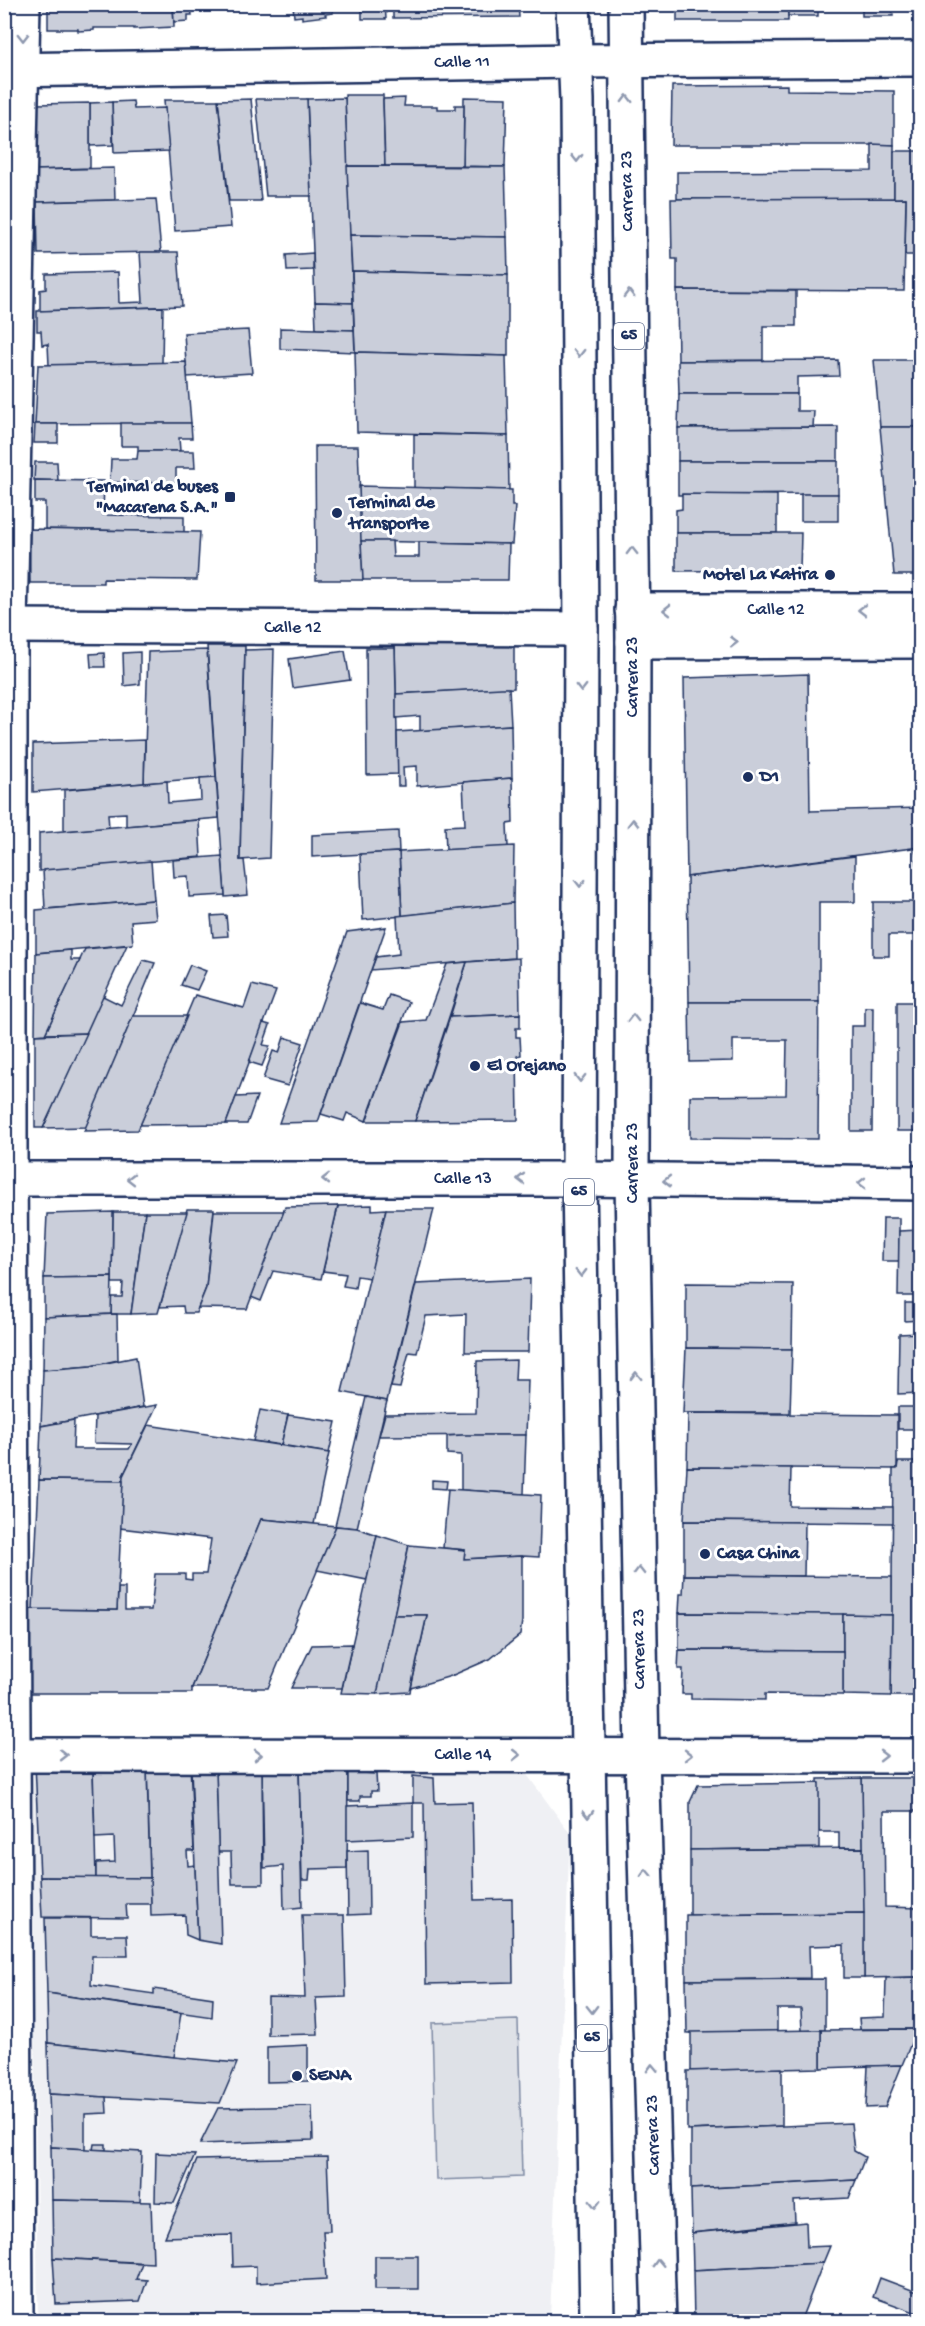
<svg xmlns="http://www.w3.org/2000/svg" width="925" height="2326" font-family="'Gochi Hand',sans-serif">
  <rect width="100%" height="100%" fill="#fff"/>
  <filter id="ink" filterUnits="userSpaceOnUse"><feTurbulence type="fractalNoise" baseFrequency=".0167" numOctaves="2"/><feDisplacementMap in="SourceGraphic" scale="12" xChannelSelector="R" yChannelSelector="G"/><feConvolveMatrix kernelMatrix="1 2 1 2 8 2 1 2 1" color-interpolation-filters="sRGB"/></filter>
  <g filter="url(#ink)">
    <polygon fill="#eff0f4" points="34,1759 525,1772 570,1833 550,2319 38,2319 31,1773"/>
    <polygon fill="#dee1e7" stroke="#7c88a2" stroke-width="1.5" points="518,2020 522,2177 436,2180 432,2023"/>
    <g fill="#caceda" stroke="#1b2f5e" stroke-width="1.5">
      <polygon points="48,4 173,4 174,27 134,29 134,28 94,28 94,30 78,31 78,29 48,29"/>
      <polygon points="173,4 211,4 211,6 191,7 192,15 188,15 188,21 174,22"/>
      <polygon points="293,4 337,4 332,5 333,13 325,14 326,16 302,19 302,16 294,17"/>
      <polygon points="362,4 385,4 386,19 362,19"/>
      <polygon points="393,4 518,4 519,17 393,18"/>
      <rect x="677" y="4" width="111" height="17"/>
      <rect x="788" y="4" width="30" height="12"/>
      <polygon points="862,4 892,4 893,16 862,16"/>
      <polygon points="787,85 787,90 894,91 894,145 671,145 672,86"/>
      <polygon points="345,95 383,95 385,166 347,166"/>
      <polygon points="464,97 507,98 505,167 463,166"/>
      <polygon points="345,98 353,303 315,302 307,99"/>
      <polygon points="405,98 404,106 437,106 437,109 455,109 455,105 464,105 463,166 385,166 383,99"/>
      <polygon points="251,99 261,201 229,201 218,100"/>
      <polygon points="256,99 307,99 311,196 266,196"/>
      <polygon points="164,100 218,100 231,227 175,231"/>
      <polygon points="133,101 134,109 165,108 169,151 114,153 112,102"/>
      <polygon points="112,102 113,145 90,146 90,103"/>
      <polygon points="90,103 90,168 36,170 36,104"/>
      <polygon points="872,144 894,145 894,199 677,199 677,172 872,171"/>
      <polygon points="894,151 920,151 920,255 905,255 906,198 894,199"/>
      <polygon points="347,166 505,167 507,237 350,235"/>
      <polygon points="114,168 115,200 37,202 36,170"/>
      <polygon points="906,198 904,291 677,290 677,259 672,259 671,199"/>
      <polygon points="156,199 161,252 38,254 37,202"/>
      <polygon points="350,235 507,237 508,275 352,271"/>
      <polygon points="140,252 178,252 182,306 40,311 40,290 46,289 46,274 118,272 119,303 143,302"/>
      <polygon points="313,253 313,270 287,271 286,255"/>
      <polygon points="352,271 508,275 508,356 355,352"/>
      <polygon points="677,290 796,291 796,326 763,326 763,360 678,361"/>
      <polygon points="315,302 353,303 354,330 316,329"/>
      <polygon points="163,307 162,363 49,365 48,344 42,345 41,331 37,331 37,311"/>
      <polygon points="280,328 354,330 355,352 280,349"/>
      <polygon points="248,330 252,373 187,377 184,333"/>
      <polygon points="355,352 506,356 508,436 357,432"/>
      <polygon points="838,360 839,376 797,377 797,394 679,394 678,361"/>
      <polygon points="874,360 913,360 920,427 880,427"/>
      <polygon points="913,360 920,360 920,414 918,414"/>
      <polygon points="186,362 191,423 35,424 38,365"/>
      <polygon points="679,394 797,394 797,411 814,411 813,427 678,428"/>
      <polygon points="121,423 191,423 192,438 179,438 180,451 138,451 138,446 121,446"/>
      <polygon points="35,424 58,424 58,443 34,443"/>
      <polygon points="838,427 838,461 678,461 678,428"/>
      <polygon points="880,427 920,427 920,575 894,575"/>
      <polygon points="414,434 508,436 509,490 414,488"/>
      <polygon points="315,446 358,446 363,580 316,580"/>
      <polygon points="138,451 194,451 195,468 176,468 176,483 110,482 111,459 137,459"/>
      <polygon points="678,461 838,461 838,494 678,495"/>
      <polygon points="35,462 57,462 58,481 34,480"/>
      <polygon points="35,480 104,481 103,515 184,516 184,532 45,529 45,502 35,502"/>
      <polygon points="359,486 512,490 512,506 515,506 512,544 361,541"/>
      <polygon points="682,494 777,495 777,533 676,533 676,510 682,509"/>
      <rect x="801" y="494" width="37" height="27"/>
      <polygon points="29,529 200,532 197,580 103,579 103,583 30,583"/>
      <polygon points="676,533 801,533 800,570 676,571"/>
      <polygon points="361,541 392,541 393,557 419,557 419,542 509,544 508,580 363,580"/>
      <polygon points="514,639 514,688 396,694 395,642"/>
      <polygon points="207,646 245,646 240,860 244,860 248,895 225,897"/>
      <polygon points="366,648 395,648 398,774 367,775"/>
      <polygon points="274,649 269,858 240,860 245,650"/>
      <polygon points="207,650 216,777 144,783 148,652"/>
      <polygon points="345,651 350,680 293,688 289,659"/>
      <polygon points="140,652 140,684 124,686 123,653"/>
      <polygon points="104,653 105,667 91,667 90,654"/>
      <polygon points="808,674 810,811 920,808 920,847 687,877 684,678"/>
      <polygon points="501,688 509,688 511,725 420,731 420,716 396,718 396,694"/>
      <polygon points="511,725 512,778 417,786 417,766 403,767 404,786 398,786 397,732"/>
      <polygon points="145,740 144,783 33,792 33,744"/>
      <polygon points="216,777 219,818 126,826 126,813 108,814 109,828 64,831 64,790 167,781 168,803 201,800 200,778"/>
      <polygon points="512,778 513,823 507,824 508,847 446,850 445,826 465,825 463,782"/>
      <polygon points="199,820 201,857 39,871 39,833"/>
      <polygon points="398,831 399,852 312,857 312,835"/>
      <polygon points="514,846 513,903 402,916 399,852"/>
      <polygon points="920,847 920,870 918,870 915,848"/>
      <polygon points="399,852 402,916 363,920 360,854"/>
      <polygon points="222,856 225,895 189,897 188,876 174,877 173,860"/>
      <polygon points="855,856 855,902 819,902 819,1002 689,1002 687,877"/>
      <polygon points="151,861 154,900 45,909 43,870"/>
      <polygon points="154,900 156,919 131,921 133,944 36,953 36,910"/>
      <polygon points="873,902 920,902 920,935 889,935 889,956 873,956"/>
      <polygon points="513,903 514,958 371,970 376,957 399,954 397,916"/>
      <polygon points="226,915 228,936 213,937 211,916"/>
      <polygon points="386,927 318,1122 279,1123 347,932"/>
      <polygon points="127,945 87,1033 45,1034 85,949"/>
      <polygon points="71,950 71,960 80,960 45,1034 35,1035 36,953"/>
      <polygon points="519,958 520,1014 450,1017 467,962"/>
      <polygon points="143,960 155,963 87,1127 43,1128 103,996 121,1005"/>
      <polygon points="467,962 415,1121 366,1121 403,1022 426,1020 447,964"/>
      <polygon points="190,965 206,971 197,990 181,985"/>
      <rect x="916" y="978" width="4" height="16"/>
      <polygon points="252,985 276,991 226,1124 140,1125 195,995 244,1008"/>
      <polygon points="389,995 409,1002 366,1121 347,1113 344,1121 321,1114 360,1003 383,1010"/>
      <polygon points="689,1002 819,1002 818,1139 690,1138 690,1096 786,1095 787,1040 733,1040 733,1061 690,1062"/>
      <rect x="897" y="1002" width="23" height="129"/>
      <polygon points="865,1007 873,1007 872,1131 851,1131 851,1026 865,1026"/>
      <polygon points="520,1014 520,1028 516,1028 516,1037 520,1037 521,1055 517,1056 518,1120 415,1121 450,1017"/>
      <polygon points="133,1016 187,1016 138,1130 84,1131"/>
      <polygon points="263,1023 270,1025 263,1045 270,1046 262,1066 249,1062"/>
      <polygon points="87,1033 43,1128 35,1128 35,1035"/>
      <polygon points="284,1037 303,1043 288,1086 263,1079 273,1051 279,1053"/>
      <polygon points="257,1096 247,1124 226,1124 236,1097"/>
      <polygon points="372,1205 372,1210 386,1209 370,1278 357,1276 355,1288 343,1286 346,1274 323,1271 338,1206"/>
      <polygon points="338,1206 321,1279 273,1271 261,1301 251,1297 285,1207"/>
      <polygon points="187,1209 214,1209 206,1288 196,1313 184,1313 183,1306 160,1307"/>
      <polygon points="386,1209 434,1209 387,1401 342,1392"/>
      <polygon points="214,1211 284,1211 247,1309 198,1308 206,1288"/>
      <polygon points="113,1212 145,1212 131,1314 111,1314 111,1297 122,1297 123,1283 112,1283"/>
      <polygon points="113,1212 112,1277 44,1278 47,1214"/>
      <polygon points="145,1212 187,1212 158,1313 131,1314"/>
      <polygon points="883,1218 899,1218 899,1261 882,1261"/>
      <polygon points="920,1230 920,1296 898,1296 899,1231"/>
      <polygon points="112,1277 111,1314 44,1317 44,1278"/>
      <polygon points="530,1279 528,1352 465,1352 466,1314 426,1316 417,1353 409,1352 400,1388 391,1387 416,1284"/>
      <polygon points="686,1283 793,1284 792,1349 686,1348"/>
      <polygon points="905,1303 920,1303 920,1320 905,1321"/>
      <polygon points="117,1314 118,1360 91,1366 43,1370 44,1317"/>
      <polygon points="920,1333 920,1393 898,1394 899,1334"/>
      <polygon points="686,1348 792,1349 790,1413 683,1413"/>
      <polygon points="136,1357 143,1407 41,1426 43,1370 91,1366"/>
      <polygon points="516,1360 515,1380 528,1380 526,1435 379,1436 385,1414 476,1413 477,1361"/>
      <polygon points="366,1397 387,1401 357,1528 335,1526"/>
      <polygon points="157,1405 123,1476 123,1481 39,1480 41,1426 74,1420 73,1449 129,1449 132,1444 94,1443 95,1416"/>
      <rect x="898" y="1407" width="20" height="22"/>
      <polygon points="260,1410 288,1415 281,1445 253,1441"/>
      <polygon points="688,1413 897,1415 897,1469 687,1467"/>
      <polygon points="288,1415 336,1422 329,1453 281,1445"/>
      <polygon points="148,1425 329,1453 314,1524 261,1519 192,1688 192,1693 26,1693 27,1609 117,1610 118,1588 125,1588 125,1610 151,1610 155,1574 185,1574 185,1579 192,1580 192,1574 206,1574 211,1539 120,1528 123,1476"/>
      <polygon points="462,1435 526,1435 524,1494 461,1490 461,1455 447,1454 447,1436"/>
      <polygon points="898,1462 920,1462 920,1696 891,1696 893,1469 897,1469"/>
      <polygon points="687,1467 791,1468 790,1506 893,1507 893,1523 684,1521"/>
      <polygon points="39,1480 123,1481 117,1610 33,1609"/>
      <polygon points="432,1480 447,1481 446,1489 432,1488"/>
      <polygon points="448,1489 541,1495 539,1557 522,1556 464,1559 465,1550 443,1548"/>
      <polygon points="261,1519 336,1526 268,1688 192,1688"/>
      <polygon points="684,1521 805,1522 804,1576 684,1575"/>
      <polygon points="336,1526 357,1528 377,1535 367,1580 317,1570"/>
      <polygon points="377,1535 409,1545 379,1688 377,1694 341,1693"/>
      <polygon points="409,1545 465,1550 464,1559 522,1556 522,1621 520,1635 490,1659 451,1676 411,1688 427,1615 394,1615"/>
      <polygon points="684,1575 892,1577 892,1615 679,1613 680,1594 683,1594"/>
      <polygon points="679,1613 843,1614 843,1651 679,1650"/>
      <polygon points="843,1614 892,1615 891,1696 843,1695"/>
      <polygon points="394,1615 427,1615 410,1692 377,1694"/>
      <polygon points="352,1644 342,1688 291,1688 312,1645"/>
      <polygon points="679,1650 843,1651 843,1695 765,1694 765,1700 691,1699 691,1694 682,1694 683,1669 678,1669"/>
      <polygon points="35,1763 93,1765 96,1878 40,1877"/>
      <polygon points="262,1763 299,1767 302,1907 284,1909 283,1866 264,1868"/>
      <polygon points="190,1764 194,1851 187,1851 188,1866 195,1865 198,1940 186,1935 185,1915 151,1916 147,1765"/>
      <polygon points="299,1767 347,1768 348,1772 347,1868 310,1869 309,1880 302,1880"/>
      <polygon points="262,1768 263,1884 232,1884 231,1852 218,1852 216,1769"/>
      <polygon points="93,1769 147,1770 150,1878 96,1878 96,1863 115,1862 114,1837 95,1838"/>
      <polygon points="191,1769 216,1769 221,1944 198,1940"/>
      <polygon points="348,1772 376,1774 377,1791 371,1791 371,1796 360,1796 360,1801 348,1801"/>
      <polygon points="413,1776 434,1778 435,1803 472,1802 474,1900 512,1899 513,1982 426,1984 424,1803 413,1803"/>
      <polygon points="862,1778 920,1778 920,1811 884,1811 885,1907 920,1908 920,2019 917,2029 916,1977 864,1978"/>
      <polygon points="862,1778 863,1848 839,1848 839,1832 819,1832 818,1779"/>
      <polygon points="819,1783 819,1848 690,1850 690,1802 698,1785"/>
      <polygon points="413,1803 413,1837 347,1840 347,1806"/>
      <polygon points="863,1848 864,1913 690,1915 690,1850"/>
      <polygon points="368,1850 369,1914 348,1915 347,1851"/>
      <polygon points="40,1877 150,1878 151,1904 126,1904 127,1918 42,1917"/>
      <polygon points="864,1913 864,1978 844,1978 844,1945 809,1946 810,1978 686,1980 686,1915"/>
      <polygon points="302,1915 344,1915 346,1997 316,1998 318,2034 268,2035 268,1997 305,1998"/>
      <polygon points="45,1918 91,1918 91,1935 127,1935 128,1956 92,1956 91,1985 154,1994 154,1989 213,1998 212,2017 47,1993"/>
      <polygon points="916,1977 917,2029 860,2029 859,2018 885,2017 886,1978"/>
      <polygon points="825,1979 825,2030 802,2031 801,2009 777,2009 777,2031 687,2033 686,1980"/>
      <polygon points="47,1993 181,2013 174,2057 48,2043"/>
      <polygon points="917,2029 902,2065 821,2068 821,2030"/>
      <polygon points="821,2030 821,2068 691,2071 691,2032"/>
      <polygon points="48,2043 174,2057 237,2063 220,2103 49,2094"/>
      <polygon points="308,2045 308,2081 267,2082 267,2047"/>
      <polygon points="902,2065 885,2107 866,2108 868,2066"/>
      <polygon points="782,2068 782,2126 687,2130 687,2071"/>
      <polygon points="49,2094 106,2097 107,2113 85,2114 85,2149 51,2147"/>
      <polygon points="312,2106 313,2140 200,2144 218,2108"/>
      <polygon points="851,2123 854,2151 865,2157 856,2180 691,2189 691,2130"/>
      <polygon points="94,2144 106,2144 106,2150 93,2150"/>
      <polygon points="51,2147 142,2152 140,2202 52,2200"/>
      <polygon points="156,2153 195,2155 174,2203 155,2202"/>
      <polygon points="327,2157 330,2231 323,2231 326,2279 256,2283 256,2266 233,2267 232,2235 165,2237 197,2160"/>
      <polygon points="856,2180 849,2198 794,2201 795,2222 692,2233 691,2189"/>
      <polygon points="52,2200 151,2202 153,2263 53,2258"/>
      <polygon points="806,2222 807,2247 830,2246 823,2263 693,2270 692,2233"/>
      <rect x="375" y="2256" width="43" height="33"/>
      <polygon points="53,2258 142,2263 136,2279 147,2280 140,2301 56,2304"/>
      <polygon points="823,2263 800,2322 694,2322 693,2270"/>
      <polygon points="880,2278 920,2293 920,2314 873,2297"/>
    </g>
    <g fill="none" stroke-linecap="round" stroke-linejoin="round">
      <defs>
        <g id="minor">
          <polyline points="4,70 574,61 920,59"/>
          <polyline points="632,610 920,610"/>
          <polyline points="4,626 581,629"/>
          <polyline points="633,642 920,641"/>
          <polyline points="4,1179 579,1179 920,1183"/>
          <polyline points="4,1755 920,1756"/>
          <polyline points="16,2322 10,1149 10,626 23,4"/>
        </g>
        <g id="major">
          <polyline points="573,4 577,100 581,629 579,1179 597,2322"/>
          <polyline points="626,4 633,642 632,1181 642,1755 659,2322"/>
        </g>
      </defs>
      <use href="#minor" stroke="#1b2f5e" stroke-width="38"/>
      <use href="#major" stroke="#1b2f5e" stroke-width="38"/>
      <use href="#minor" stroke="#fff" stroke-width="33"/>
      <use href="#major" stroke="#fff" stroke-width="33"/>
    </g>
    <defs><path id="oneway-chevron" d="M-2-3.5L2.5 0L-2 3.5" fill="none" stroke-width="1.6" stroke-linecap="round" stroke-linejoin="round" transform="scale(1.5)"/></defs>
    <g stroke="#8d97ae">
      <use href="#oneway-chevron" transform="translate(23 37) rotate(90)"/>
      <use href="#oneway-chevron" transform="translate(627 99) rotate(-91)"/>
      <use href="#oneway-chevron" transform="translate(577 158) rotate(90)"/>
      <use href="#oneway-chevron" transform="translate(629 294) rotate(-91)"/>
      <use href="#oneway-chevron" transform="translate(579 353) rotate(90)"/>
      <use href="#oneway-chevron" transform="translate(632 551) rotate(-91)"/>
      <use href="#oneway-chevron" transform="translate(667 610) rotate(-180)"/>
      <use href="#oneway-chevron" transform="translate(862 610) rotate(-180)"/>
      <use href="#oneway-chevron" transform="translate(734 642)"/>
      <use href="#oneway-chevron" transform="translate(581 688) rotate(90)"/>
      <use href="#oneway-chevron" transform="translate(633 823) rotate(-90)"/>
      <use href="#oneway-chevron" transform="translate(580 883) rotate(90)"/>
      <use href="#oneway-chevron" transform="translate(633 1018) rotate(-90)"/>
      <use href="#oneway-chevron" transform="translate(580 1078) rotate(90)"/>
      <use href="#oneway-chevron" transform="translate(131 1179) rotate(-180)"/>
      <use href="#oneway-chevron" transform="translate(326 1179) rotate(-180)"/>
      <use href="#oneway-chevron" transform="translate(521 1179) rotate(-180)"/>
      <use href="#oneway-chevron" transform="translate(667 1181) rotate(-180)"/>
      <use href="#oneway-chevron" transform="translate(862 1183) rotate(-180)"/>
      <use href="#oneway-chevron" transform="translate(581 1273) rotate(89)"/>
      <use href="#oneway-chevron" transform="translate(636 1376) rotate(-91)"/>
      <use href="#oneway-chevron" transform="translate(639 1571) rotate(-91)"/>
      <use href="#oneway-chevron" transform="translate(63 1755)"/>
      <use href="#oneway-chevron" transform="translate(258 1755)"/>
      <use href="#oneway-chevron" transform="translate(516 1755)"/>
      <use href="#oneway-chevron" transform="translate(688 1755)"/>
      <use href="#oneway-chevron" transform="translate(883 1756)"/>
      <use href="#oneway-chevron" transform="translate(588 1814) rotate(89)"/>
      <use href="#oneway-chevron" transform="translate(646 1873) rotate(-92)"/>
      <use href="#oneway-chevron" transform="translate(592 2009) rotate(89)"/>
      <use href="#oneway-chevron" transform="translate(652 2068) rotate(-92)"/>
      <use href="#oneway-chevron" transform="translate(595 2204) rotate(89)"/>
      <use href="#oneway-chevron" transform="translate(658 2263) rotate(-92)"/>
    </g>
  </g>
  <g fill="#1b2f5e" stroke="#fff" stroke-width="2">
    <rect x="224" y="491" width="12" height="12" rx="3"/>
    <circle cx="337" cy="513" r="6"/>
    <circle cx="830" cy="575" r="6"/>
    <circle cx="748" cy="777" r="6"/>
    <circle cx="475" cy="1066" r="6"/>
    <circle cx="705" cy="1554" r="6"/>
    <circle cx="297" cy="2076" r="6"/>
  </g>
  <g text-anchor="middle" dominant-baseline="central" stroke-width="6" stroke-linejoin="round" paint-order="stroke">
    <g fill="#fff" stroke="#5f6d8e" stroke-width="1.5">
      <rect x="614" y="323" width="30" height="26" rx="4.5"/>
      <rect x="564" y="1179" width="30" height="26" rx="4.5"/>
      <rect x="577" y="2025" width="30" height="26" rx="4.5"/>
    </g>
    <g font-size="16" font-weight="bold" fill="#1b2f5e">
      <text x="629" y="336">65</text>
      <text x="579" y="1192">65</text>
      <text x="592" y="2038">65</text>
    </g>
    <g font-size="18" fill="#1b2f5e" stroke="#fff">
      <text transform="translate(462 63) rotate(-1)">Calle 11</text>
      <text transform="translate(628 191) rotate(-91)">Carrera 23</text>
      <text x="776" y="610">Calle 12</text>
      <text x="293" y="628">Calle 12</text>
      <text transform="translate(633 677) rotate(-90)">Carrera 23</text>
      <text transform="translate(633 1163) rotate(-90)">Carrera 23</text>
      <text x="463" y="1179">Calle 13</text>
      <text transform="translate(640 1649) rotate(-91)">Carrera 23</text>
      <text x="463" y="1755">Calle 14</text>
      <text transform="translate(654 2135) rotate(-92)">Carrera 23</text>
    </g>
    <g font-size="18" font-weight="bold" fill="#1b2f5e" stroke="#fff" text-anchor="start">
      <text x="218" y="487" text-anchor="end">Terminal de buses<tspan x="218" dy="21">"Macarena S.A."</tspan></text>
      <text x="349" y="503">Terminal de<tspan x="349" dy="21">transporte</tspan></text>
      <text x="818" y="575" text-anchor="end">Motel La Katira</text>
      <text x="760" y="777">D1</text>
      <text x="487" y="1066">El Orejano</text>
      <text x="717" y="1554">Casa China</text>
      <text x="309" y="2076">SENA</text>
    </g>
  </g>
  <rect width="925" height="2326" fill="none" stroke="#fff" stroke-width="24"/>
  <rect x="12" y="12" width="901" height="2302" fill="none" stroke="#1b2f5e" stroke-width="2" filter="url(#ink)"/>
</svg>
